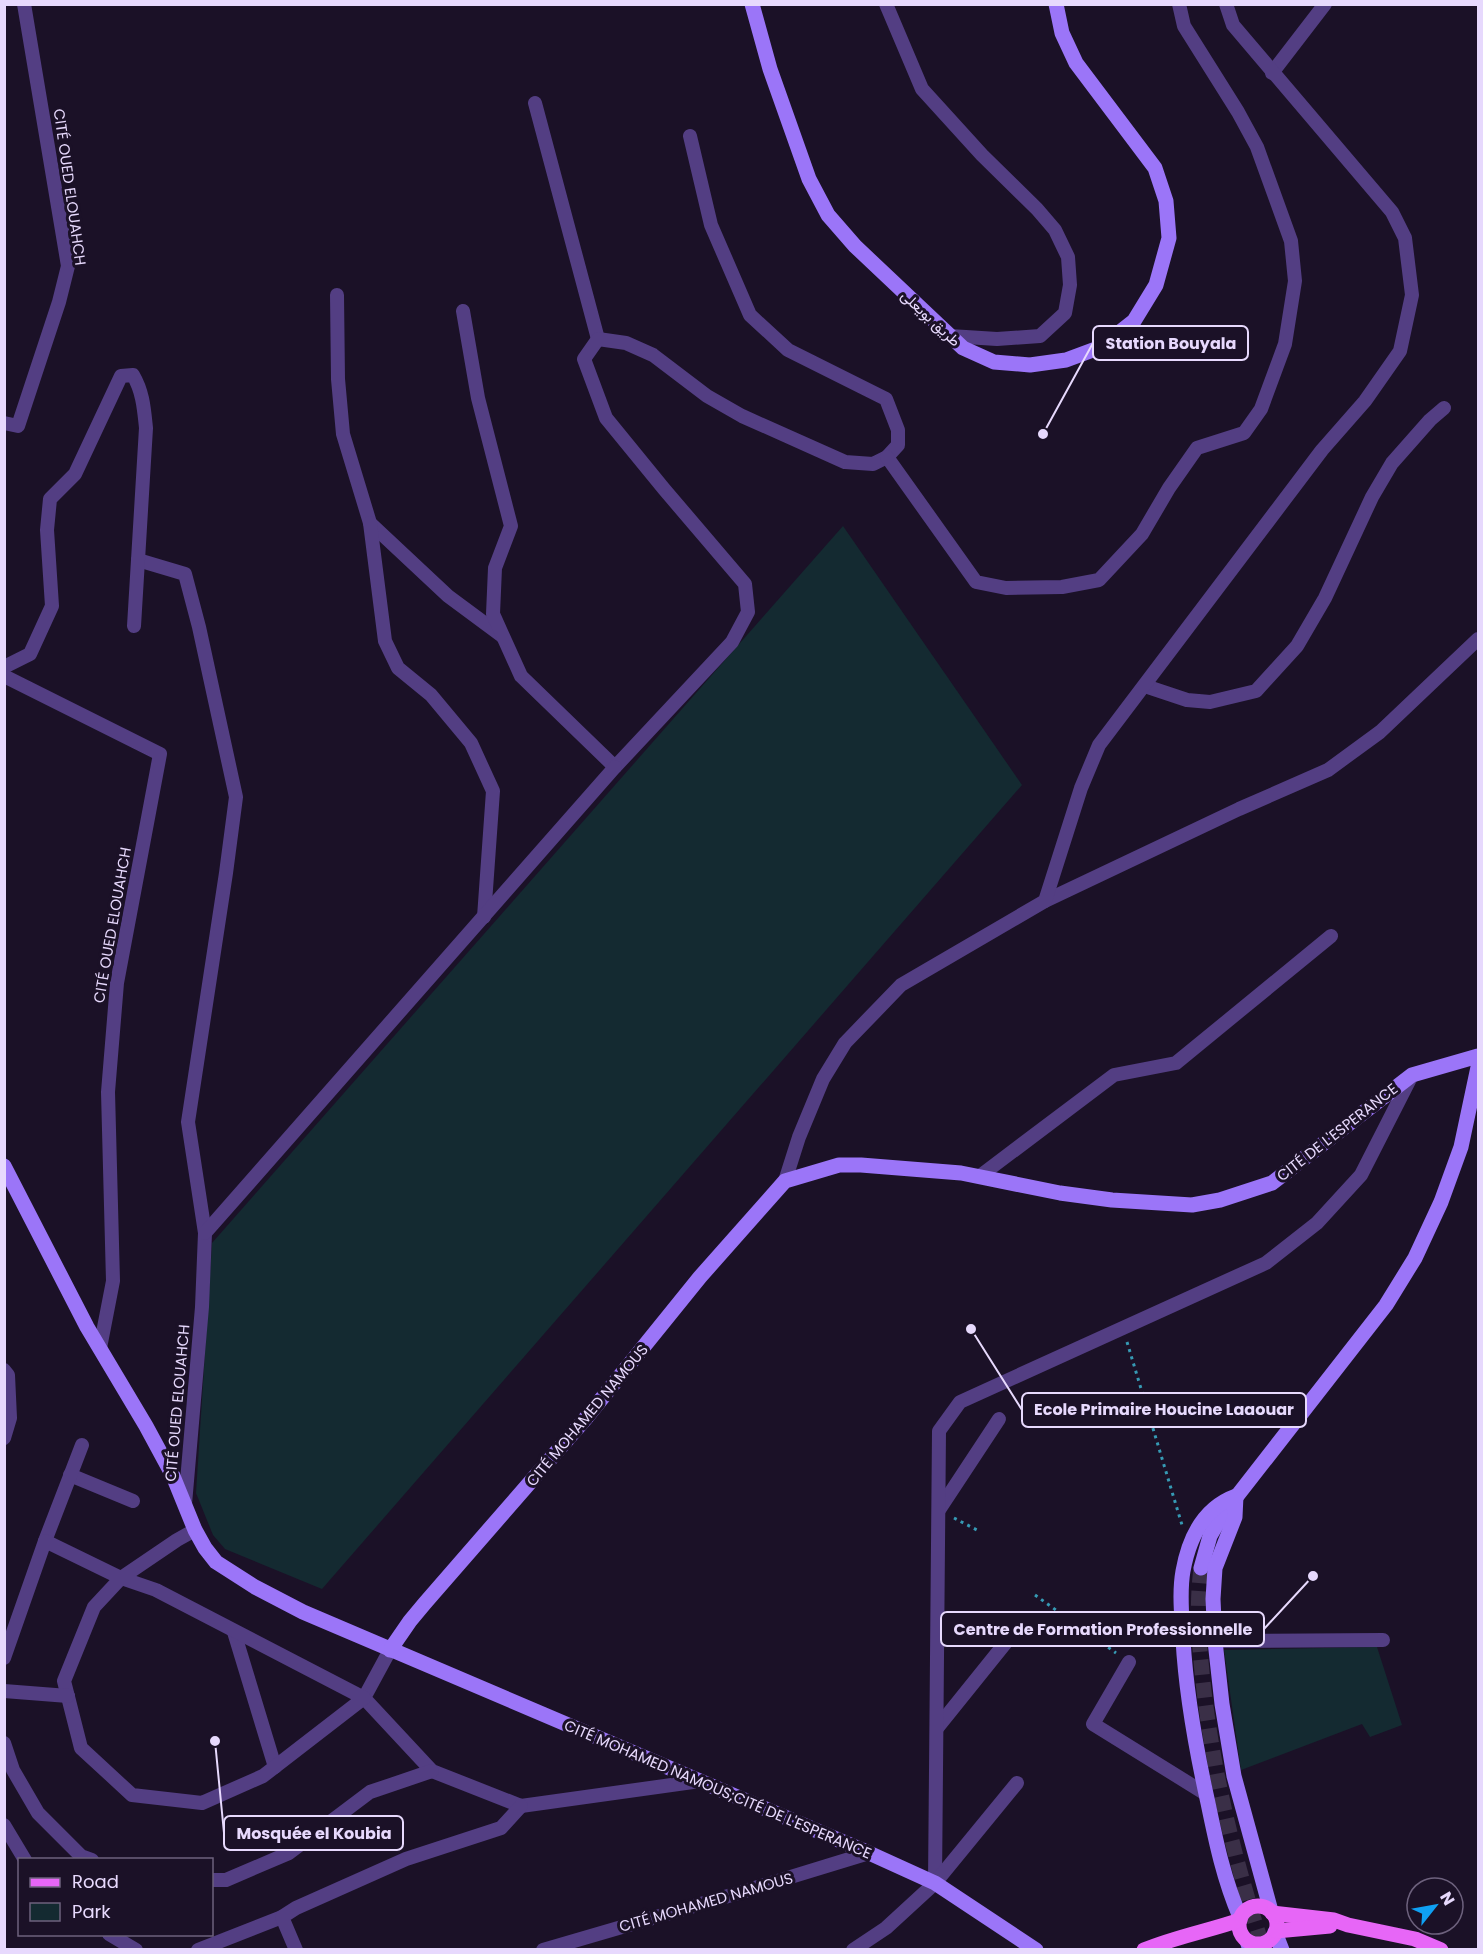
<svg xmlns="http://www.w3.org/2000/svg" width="1483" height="1954" font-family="Poppins,Vazirmatn,sans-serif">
  <rect width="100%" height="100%" fill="#1b1127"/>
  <g fill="#142a31">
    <polygon points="843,526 1022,785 322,1589 225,1549 213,1535 196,1493 212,1243"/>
    <polygon points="1377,1647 1402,1725 1370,1737 1362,1724 1241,1770 1224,1650"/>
  </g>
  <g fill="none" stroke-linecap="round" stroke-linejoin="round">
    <path stroke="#3a2f47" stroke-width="15" stroke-dasharray="15 8" stroke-linecap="butt" d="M 1201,1568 C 1196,1607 1199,1643 1203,1682 C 1213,1773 1235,1863 1264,1950"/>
    <g stroke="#369ab4" stroke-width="3" stroke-dasharray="3 4.5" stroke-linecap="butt">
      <polyline points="1127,1342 1182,1525"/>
      <polyline points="954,1518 977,1530"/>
      <polyline points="1035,1595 1116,1653"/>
    </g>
    <g stroke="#533e83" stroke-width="14">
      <polyline points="886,4 922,89 982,155 1037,209 1055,230 1068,257 1070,285 1065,313 1040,336 997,339 950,336"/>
      <polyline points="1272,73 1325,4"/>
      <polyline points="535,103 598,339"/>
      <polyline points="337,295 338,379 343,434 370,523 448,596 502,636"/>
      <polyline points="463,311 478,398 511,526 495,568 493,614 521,676 615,767 732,642 748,612 745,584 664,489 606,418 584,359 598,339 626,343 653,355 707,396 742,416 845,462 873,464 887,457 898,445 898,430 886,399 788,350 750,315 711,225 690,136"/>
      <polyline points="4,423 18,426 59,302 68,266 24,4"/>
      <polyline points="887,457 976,582 1006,588 1062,587 1099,580 1142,534 1169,488 1197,448 1244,433 1261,409 1285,344 1295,281 1291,241 1257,147 1238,112 1184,26 1179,4"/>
      <polyline points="370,523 385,641 398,668 431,695 471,743 493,791 484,917"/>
      <polyline points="138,560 185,574 199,627 236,797 226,873 188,1122 205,1233 202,1307 185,1504"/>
      <path d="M 4,667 L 30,654 L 52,606 L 47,530 L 50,499 L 75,474 L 121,376 L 133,375 C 143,392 144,409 146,428 L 134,626"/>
      <polyline points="4,676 160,754 117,983 108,1092 113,1281 100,1348"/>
      <polyline points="1145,686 1187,700 1210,702 1256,691 1297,646 1325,598 1372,497 1392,463 1430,420 1444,408"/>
      <polyline points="1045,901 1239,809 1328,770 1380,732 1478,639"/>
      <polyline points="980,1176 1114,1075 1176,1063 1331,936"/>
      <polyline points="785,1181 799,1137 823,1079 845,1043 901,985 1045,901 1081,788 1099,745 1322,450 1365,401 1400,351 1412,295 1405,238 1392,212 1233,25 1226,4"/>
      <polyline points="205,1233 615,767"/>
      <polyline points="4,1370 8,1375 10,1418 4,1438"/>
      <polyline points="70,1475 133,1501"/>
      <polyline points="939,1510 999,1419"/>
      <polyline points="45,1541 82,1445"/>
      <polyline points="234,1632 275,1767"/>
      <polyline points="1215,1641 1383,1640"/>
      <polyline points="390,1650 364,1698 432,1771 521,1806 700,1781"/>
      <polyline points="4,1658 45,1541 121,1578 156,1590 364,1698 263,1776 202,1803 132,1795 81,1748 64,1681 94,1607 121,1578 177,1540 195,1530"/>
      <polyline points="1129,1662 1093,1724 1206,1794"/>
      <polyline points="4,1691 68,1696"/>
      <polyline points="937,1728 1007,1641"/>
      <polyline points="4,1743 13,1770 38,1813 81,1856 92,1860"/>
      <polyline points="4,1825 25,1860"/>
      <polyline points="212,1880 226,1880 289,1853 370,1792 432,1771"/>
      <polyline points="935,1883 939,1431 960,1402 1266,1263 1317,1223 1361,1175 1412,1075"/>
      <polyline points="109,1934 136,1950"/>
      <polyline points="198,1950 282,1917"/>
      <polyline points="296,1950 282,1917 296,1908 406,1859 501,1828 521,1806"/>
      <polyline points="543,1950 735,1894 869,1853"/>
      <polyline points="853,1950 886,1928 935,1883 1017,1783"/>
    </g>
    <g stroke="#9b75f8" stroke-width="15">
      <polyline points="752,4 770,69 809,179 828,215 855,246 963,348 994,362 1030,365 1066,360 1101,347 1134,321 1156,285 1169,238 1166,201 1155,168 1076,63 1062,33 1056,4"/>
      <polyline points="4,1166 87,1327 146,1426 173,1476 195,1530 205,1548 216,1562 255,1587 303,1612 869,1853 935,1883 1036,1950"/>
      <polyline points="1201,1568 1210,1536 1223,1514 1386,1305 1415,1258 1441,1202 1461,1147 1478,1067"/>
      <polyline points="390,1650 410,1621 425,1603 586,1418 700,1277 785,1181 839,1165 861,1165 961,1173 1060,1193 1112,1200 1192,1205 1220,1200 1272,1183 1412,1075 1478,1056"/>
      <path d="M 1240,1917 C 1224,1880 1216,1842 1208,1803 C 1196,1749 1186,1695 1183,1639 C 1182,1617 1179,1593 1183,1571 C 1189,1538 1203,1508 1236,1496 L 1235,1517 L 1215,1568 L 1213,1599 L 1215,1641 L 1222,1704 L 1234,1776 L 1271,1911"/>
      <polyline points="1275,1932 1282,1950"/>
      <polyline points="1247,1941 1250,1950"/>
    </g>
    <g stroke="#e766f7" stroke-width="15">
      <circle cx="1258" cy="1925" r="19"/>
      <polyline points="1272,1913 1334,1920 1348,1925 1415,1939 1441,1950"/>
      <polyline points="1276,1931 1330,1926"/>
      <path d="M 1144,1950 C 1175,1937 1208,1931 1240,1920"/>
    </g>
  </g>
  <g text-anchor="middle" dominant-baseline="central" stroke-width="6" stroke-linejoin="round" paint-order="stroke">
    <g font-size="15" fill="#e7d9fd" stroke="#1b1127">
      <text transform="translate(70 187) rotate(82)">CITÉ OUED ELOUAHCH</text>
      <text transform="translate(931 318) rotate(43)">طريق بويعلى</text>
      <text transform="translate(112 925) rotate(-80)">CITÉ OUED ELOUAHCH</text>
      <text transform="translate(1337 1132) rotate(-38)">CITÉ DE L'ESPERANCE</text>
      <text transform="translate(177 1403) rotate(-85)">CITÉ OUED ELOUAHCH</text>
      <text transform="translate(587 1415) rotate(-50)">CITÉ MOHAMED NAMOUS</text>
      <text transform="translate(718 1789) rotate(23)">CITÉ MOHAMED NAMOUS;CITÉ DE L'ESPERANCE</text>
      <text transform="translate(706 1902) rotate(-16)">CITÉ MOHAMED NAMOUS</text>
    </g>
  </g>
  <path fill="none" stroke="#e7d9fd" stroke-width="2" d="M1043 434L1093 343M971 1329L1022 1410M1313 1576L1264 1629M215 1741L224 1833"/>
  <g fill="#e7d9fd" stroke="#1b1127" stroke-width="2">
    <circle cx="1043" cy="434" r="6"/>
    <circle cx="971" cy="1329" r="6"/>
    <circle cx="1313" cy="1576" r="6"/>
    <circle cx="215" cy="1741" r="6"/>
  </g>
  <g fill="#1b1127" stroke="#e7d9fd" stroke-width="2">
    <rect x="1093" y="326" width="155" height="34" rx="6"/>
    <rect x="1022" y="1393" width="284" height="34" rx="6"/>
    <rect x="941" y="1612" width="323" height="34" rx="6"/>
    <rect x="224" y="1816" width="179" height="34" rx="6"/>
  </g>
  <g font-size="16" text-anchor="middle" font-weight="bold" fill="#e7d9fd">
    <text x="1171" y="349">Station Bouyala</text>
    <text x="1164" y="1415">Ecole Primaire Houcine Laaouar</text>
    <text x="1103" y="1635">Centre de Formation Professionnelle</text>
    <text x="314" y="1839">Mosquée el Koubia</text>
  </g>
  <rect width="1483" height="1954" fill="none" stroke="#e7d9fd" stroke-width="12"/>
  <rect x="18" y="1858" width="195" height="78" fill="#1b1127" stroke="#6d617d" stroke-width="1.5"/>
  <rect x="30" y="1878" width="30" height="9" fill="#e766f7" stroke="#6d617d" stroke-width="1.5"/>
  <text x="72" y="1888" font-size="18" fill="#e7d9fd">Road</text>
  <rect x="30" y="1903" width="30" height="18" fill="#142a31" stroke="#6d617d" stroke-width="1.5"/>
  <text x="72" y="1918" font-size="18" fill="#e7d9fd">Park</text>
  <g transform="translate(1435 1906) rotate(59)"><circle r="28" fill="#1b1127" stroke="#6d617d" stroke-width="1.5"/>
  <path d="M0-4.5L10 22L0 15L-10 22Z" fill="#0fa0f3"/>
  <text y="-9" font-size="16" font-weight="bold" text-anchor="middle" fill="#e7d9fd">N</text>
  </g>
</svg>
